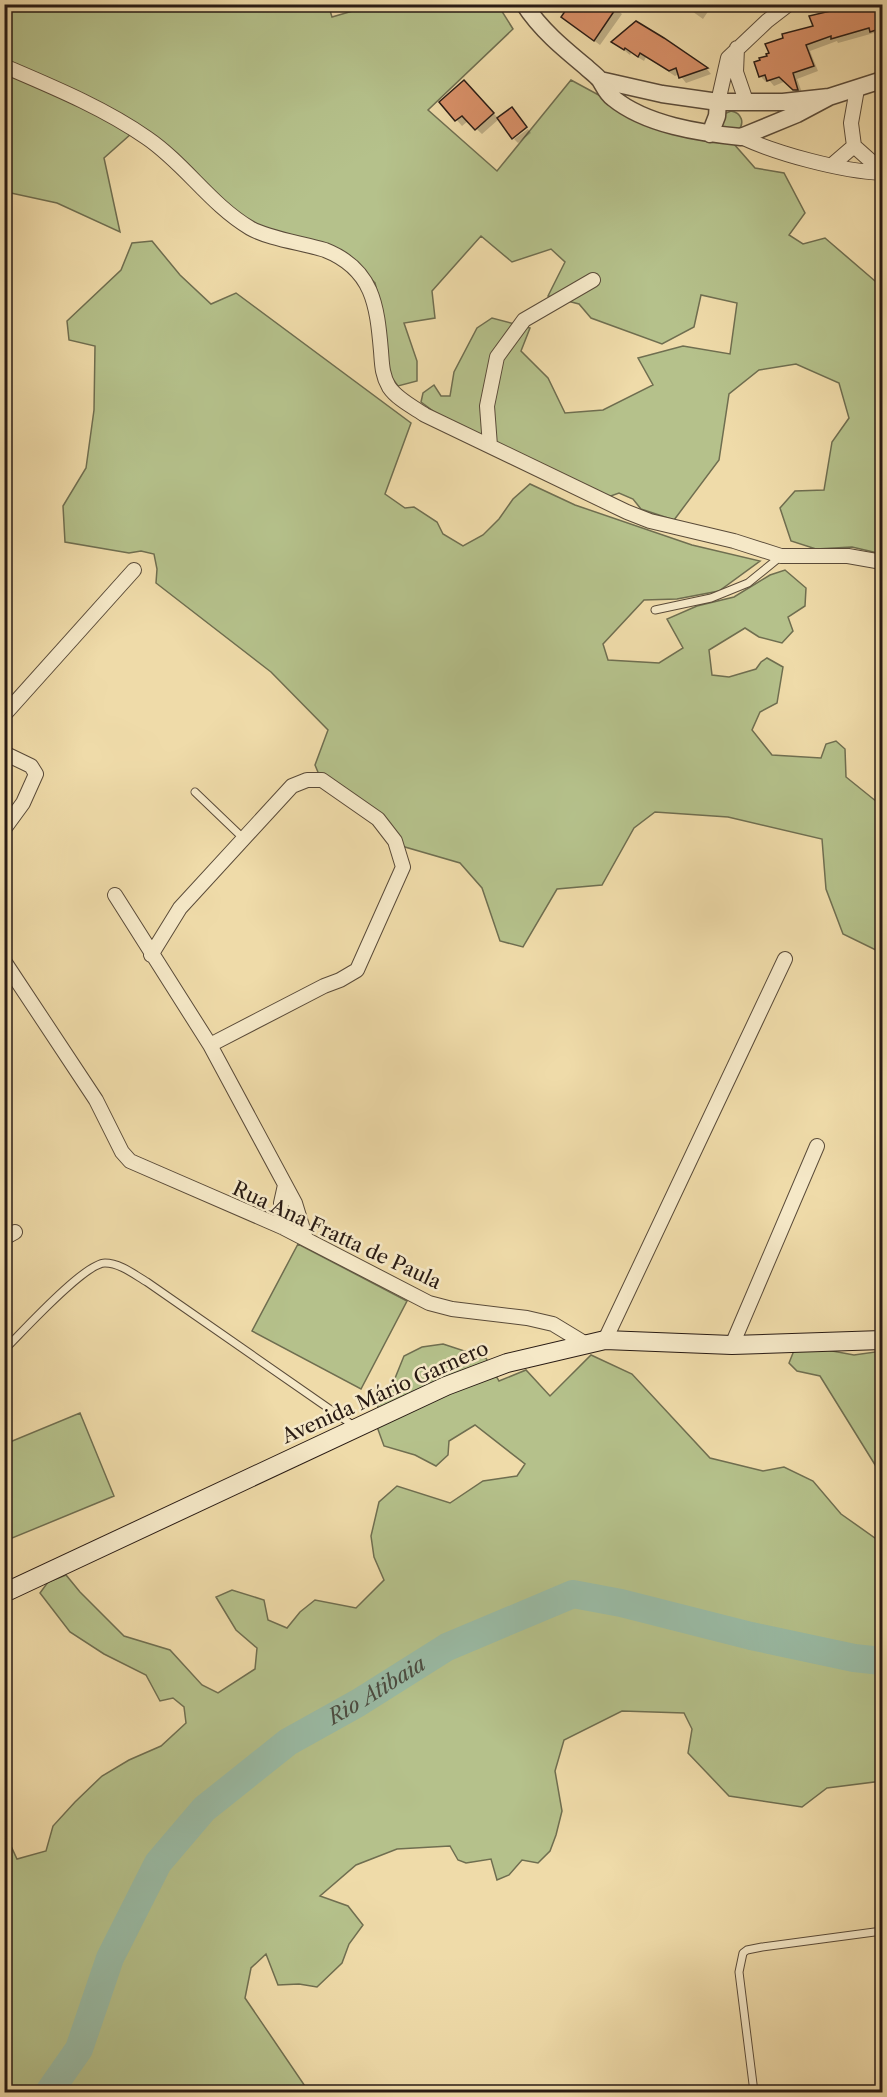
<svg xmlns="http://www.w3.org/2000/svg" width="887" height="2097" font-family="'Libre Caslon Text',serif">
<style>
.green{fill:#b5c18b;stroke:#6f6e50;stroke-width:1.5}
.shadow{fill:#0003}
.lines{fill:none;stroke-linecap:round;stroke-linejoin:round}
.river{stroke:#9abba5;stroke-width:28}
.building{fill:#d99068;stroke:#291b14;stroke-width:1.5}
.service-casing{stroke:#5a4b39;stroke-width:9}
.minor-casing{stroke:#5a4b39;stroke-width:16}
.tertiary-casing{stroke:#5a4b39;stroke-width:19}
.secondary-casing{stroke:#291b14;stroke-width:20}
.service{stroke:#f5e8c7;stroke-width:7}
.minor{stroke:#f5e8c7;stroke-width:14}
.tertiary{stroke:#f5e8c7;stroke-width:16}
.secondary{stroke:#f5e8c7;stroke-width:18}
.labels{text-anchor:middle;stroke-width:5;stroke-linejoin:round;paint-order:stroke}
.street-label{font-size:20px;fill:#291b14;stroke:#f5e8c7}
.water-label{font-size:21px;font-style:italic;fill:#4b4b40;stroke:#f5e8c7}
</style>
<rect width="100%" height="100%" fill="#efdba9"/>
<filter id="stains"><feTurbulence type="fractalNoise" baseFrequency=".00333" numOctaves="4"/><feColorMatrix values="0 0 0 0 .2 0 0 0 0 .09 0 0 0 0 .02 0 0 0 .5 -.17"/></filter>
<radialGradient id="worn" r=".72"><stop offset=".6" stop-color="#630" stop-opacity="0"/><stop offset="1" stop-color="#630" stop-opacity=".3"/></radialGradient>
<path class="green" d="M 328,4 L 332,17 L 373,5 L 498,5 L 513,29 L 428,110 L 497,171 L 571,80 L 630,112 L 726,135 L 755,168 L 784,173 L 805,213 L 789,235 L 803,244 L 825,238 L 882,287 L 882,554 L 852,547 L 816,549 L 791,541 L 780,508 L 795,491 L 824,490 L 832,442 L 849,418 L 839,383 L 796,364 L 759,370 L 729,394 L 719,460 L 674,520 L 641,509 L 633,499 L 619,493 L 608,497 L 444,419 L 421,402 L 423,393 L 434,385 L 441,396 L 450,396 L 454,372 L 477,328 L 492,318 L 530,328 L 521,351 L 548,378 L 565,413 L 603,410 L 653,385 L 638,358 L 683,346 L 730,354 L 737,303 L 701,295 L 694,327 L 662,344 L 591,318 L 579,304 L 548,296 L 565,262 L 551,249 L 512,262 L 481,236 L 432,291 L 435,318 L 404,323 L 417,361 L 417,381 L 398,386 L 389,374 L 383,317 L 375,283 L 342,251 L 250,223 L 131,134 L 104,158 L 120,232 L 57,203 L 11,193 L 5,195 L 5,5 Z
M 731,111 C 742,113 745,123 738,131 L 722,127 L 721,124 L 724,114 Z
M 152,241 L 180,275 L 211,304 L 236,293 L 411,423 L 385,494 L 405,508 L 414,507 L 437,522 L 443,534 L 463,546 L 483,535 L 499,519 L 513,499 L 530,484 L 575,505 L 692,545 L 760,561 L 719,591 L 677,599 L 644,600 L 603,644 L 608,660 L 659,663 L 683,648 L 667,619 L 697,606 L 734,597 L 770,575 L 785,570 L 806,588 L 805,606 L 788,617 L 793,631 L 782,643 L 759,637 L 745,628 L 709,650 L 712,675 L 729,677 L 756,669 L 761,662 L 767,658 L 783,667 L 777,703 L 760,712 L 752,730 L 772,755 L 821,758 L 826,744 L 836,741 L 845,749 L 846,777 L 882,806 L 882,953 L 843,934 L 826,889 L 822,839 L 728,817 L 655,812 L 634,828 L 602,885 L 557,889 L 523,947 L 500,941 L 482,888 L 460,863 L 405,847 L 325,789 L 315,765 L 328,730 L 271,672 L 156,583 L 157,569 L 154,554 L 141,551 L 129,553 L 65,542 L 63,506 L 86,468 L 94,410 L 95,346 L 69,340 L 67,321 L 121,270 L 132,243 Z
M 298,1244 L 407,1301 L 361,1389 L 252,1331 Z
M 443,1344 L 486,1358 L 499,1381 L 526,1370 L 550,1396 L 591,1355 L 632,1374 L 710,1458 L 763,1471 L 784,1467 L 813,1481 L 841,1514 L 875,1538 L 882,1539 L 882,1781 L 827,1788 L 802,1807 L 729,1796 L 688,1753 L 692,1729 L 684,1713 L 622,1711 L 564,1740 L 555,1771 L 562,1811 L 556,1835 L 550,1851 L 538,1863 L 522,1860 L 509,1875 L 497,1880 L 491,1859 L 466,1863 L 458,1860 L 450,1846 L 397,1849 L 356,1865 L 320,1896 L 348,1906 L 363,1925 L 349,1944 L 342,1963 L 317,1987 L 299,1984 L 278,1985 L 266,1954 L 251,1968 L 245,1998 L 309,2092 L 5,2092 L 4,1831 L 17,1859 L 46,1851 L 53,1826 L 75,1802 L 102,1776 L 129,1760 L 161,1746 L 186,1723 L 184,1707 L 173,1698 L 160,1701 L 146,1675 L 104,1654 L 70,1632 L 40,1593 L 48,1582 L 66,1575 L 80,1592 L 124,1636 L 170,1650 L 202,1685 L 218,1693 L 255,1669 L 257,1648 L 236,1630 L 216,1597 L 232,1590 L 264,1600 L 268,1620 L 287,1628 L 300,1612 L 315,1600 L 356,1608 L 384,1580 L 374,1557 L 371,1536 L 379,1502 L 397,1486 L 450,1503 L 483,1481 L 517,1476 L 525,1464 L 475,1425 L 449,1441 L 448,1455 L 436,1466 L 415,1455 L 384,1446 L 376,1424 L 378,1405 L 389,1393 L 404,1356 L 422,1347 Z
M 795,1348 L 827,1350 L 854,1355 L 882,1351 L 882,1476 L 820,1376 L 797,1371 L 789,1363 Z
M 80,1413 L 114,1496 L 5,1541 L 5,1444 Z"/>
<path class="shadow" d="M 556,4 L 610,4 L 622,14 L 600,45 L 569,22 L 566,12 Z
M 682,4 L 713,4 L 703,19 Z
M 839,4 L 882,4 L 882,35 L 877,36 L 874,33 L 838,43 L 837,41 L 810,51 L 818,71 L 797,79 L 803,95 L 800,95 L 786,81 L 774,86 L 769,80 L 766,82 L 760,76 L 769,57 L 841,10 Z
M 636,23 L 707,69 L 711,74 L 686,83 L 679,74 L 675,76 L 646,57 L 644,61 L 631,53 L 630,55 L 614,42 Z
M 463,82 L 499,119 L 482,134 L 468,121 L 462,126 L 441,102 Z
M 528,129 L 531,133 L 518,143 L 514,139 Z"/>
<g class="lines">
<path class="river" id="s1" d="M 49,2092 L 79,2049 L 110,1958 L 158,1863 L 204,1809 L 288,1742 L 358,1703 L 447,1647 L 573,1594 L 621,1603 L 751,1636 L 854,1658 L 882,1661"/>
</g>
<path class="building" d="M 570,4 L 619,4 L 594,41 L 561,17 Z
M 837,4 L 879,4 L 882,12 L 882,28 L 870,32 L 869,28 L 831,39 L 831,36 L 806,45 L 814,66 L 793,73 L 798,90 L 793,90 L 779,77 L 767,81 L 765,75 L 759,77 L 754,62 L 760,60 L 759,58 L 767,56 L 766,54 L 769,53 L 765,44 L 783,38 L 782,34 L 813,26 L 809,16 L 839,9 Z
M 636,21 L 664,38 L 708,68 L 679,78 L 676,68 L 669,71 L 640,53 L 638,57 L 625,48 L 624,50 L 611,42 Z
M 464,80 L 494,113 L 475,130 L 462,116 L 455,121 L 439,102 Z
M 512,107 L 527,127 L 512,139 L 497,118 Z"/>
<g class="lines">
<defs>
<path id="service" d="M 655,610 L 711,598 L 748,583 L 780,557
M 195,792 L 243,838
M 7,1347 C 24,1330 85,1263 105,1263 C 120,1263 135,1275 147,1282 L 354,1426
M 754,2092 L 739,1972 L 743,1953 L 747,1950 L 762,1947 L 882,1931"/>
<path id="minor" d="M 737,48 L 736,72 L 746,101
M 4,66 C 53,87 104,108 147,138 C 185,164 211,205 250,228 C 269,239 303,243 325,250 C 373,269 377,305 381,351 C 382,364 382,375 389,387 C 397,399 413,407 425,415 L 627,512 L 650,521 L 734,541 L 781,556 L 848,556 L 882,562
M 857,89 L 851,123 L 854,146 L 882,171
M 718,102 L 728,58 L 767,21 L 789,4
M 741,137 C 778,154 841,171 882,173
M 832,165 L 854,146
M 490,446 L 487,406 L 497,357 L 524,320 L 593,280
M 4,715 L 134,570
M 4,753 L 31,766 L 36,774 L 23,803 L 4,829
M 115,895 L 210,1045
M 151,955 L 180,908 L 292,786 L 307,780 L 322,780 L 378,819 L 395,841 L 403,867 L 357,970 L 340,980 L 324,986 L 210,1045 L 295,1203 L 306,1239
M 4,961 L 96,1100 L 122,1152 L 130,1161 L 282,1227 L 429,1303 L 452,1309 L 527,1318 L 553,1324 L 586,1344
M 282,1227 L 281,1203 L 285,1185
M 4,1238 L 15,1232
M 605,1340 L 785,959
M 732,1345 L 817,1146"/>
<path id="tertiary" d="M 524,4 C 540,29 563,48 586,67 C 590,71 596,75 600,80 C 604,86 606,93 613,98 C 646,125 700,133 741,137
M 600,80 L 662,94 L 718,102 L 783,102 L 829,97
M 710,134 L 717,116 L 718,102
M 741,137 L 797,114 L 829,97 L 882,80"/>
<path id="secondary" d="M 4,1593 L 446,1386 L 507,1363 L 605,1340 L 732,1345 L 882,1340"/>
</defs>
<use href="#service" class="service-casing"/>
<use href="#minor" class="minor-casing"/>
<use href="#tertiary" class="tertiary-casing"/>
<use href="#secondary" class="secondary-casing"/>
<use href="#service" class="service"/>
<use href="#minor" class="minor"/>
<use href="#tertiary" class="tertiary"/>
<use href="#secondary" class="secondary"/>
</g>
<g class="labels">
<g class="street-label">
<text transform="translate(337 1235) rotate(25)" y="7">Rua Ana Fratta de Paula</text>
<text transform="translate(385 1392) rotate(-24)" y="7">Avenida Mário Garnero</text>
</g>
<g class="water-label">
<text dy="7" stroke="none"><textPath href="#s1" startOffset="536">Rio Atibaia</textPath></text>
</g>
</g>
<rect width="887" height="2097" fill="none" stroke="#efdba9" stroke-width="24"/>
<rect x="6" y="6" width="875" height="2085" fill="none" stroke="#291b14" stroke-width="3"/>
<rect x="12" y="12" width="863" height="2073" fill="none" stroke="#291b14" stroke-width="1.5"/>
<rect width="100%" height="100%" filter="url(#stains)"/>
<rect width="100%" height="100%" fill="url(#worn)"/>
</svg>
